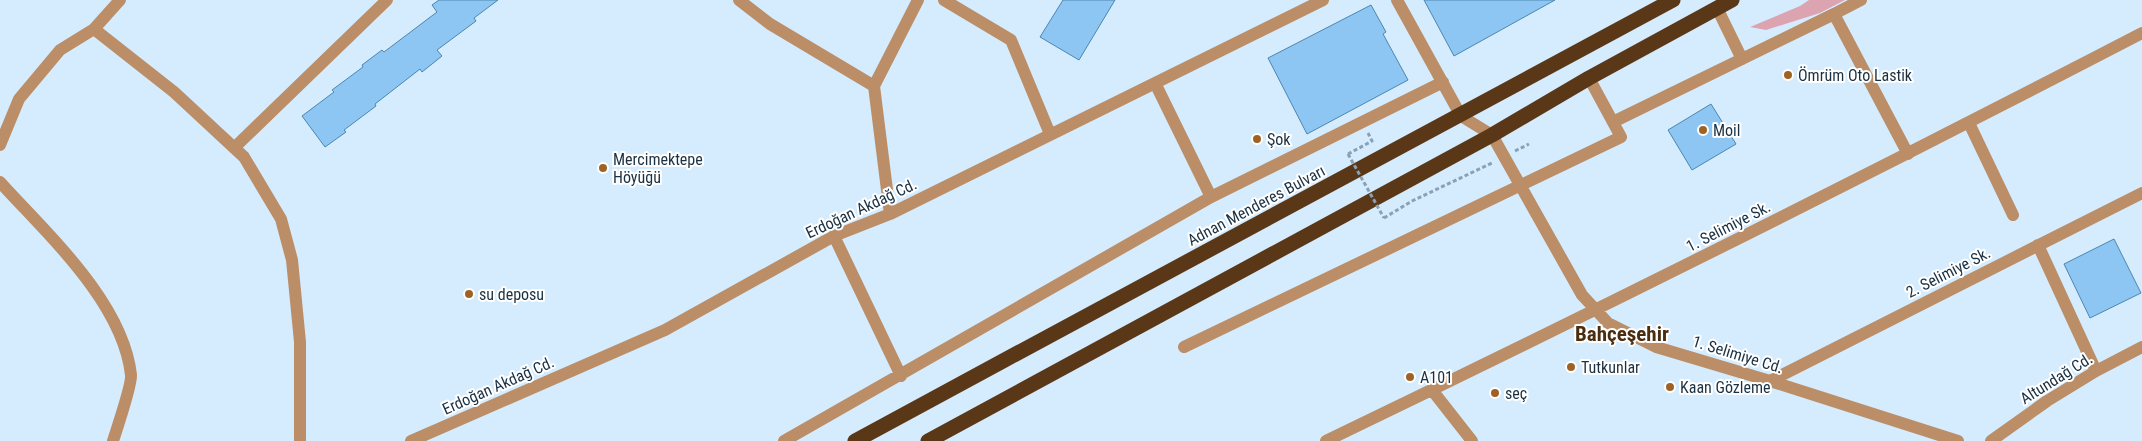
<svg xmlns="http://www.w3.org/2000/svg" width="2142" height="441" font-family="'Roboto Condensed',sans-serif">
<style>
.green{fill:#dca3b1}
.building{fill:#8dc6f3;stroke:#4d86af}
.lines{fill:none;stroke-linecap:round;stroke-linejoin:round}
.path{stroke:#8aa1b3;stroke-width:3;stroke-dasharray:4 2.5;stroke-linecap:butt}
.minor{stroke:#bb8e67;stroke-width:12}
.highway{stroke:#5a3716;stroke-width:15}
.path-bridge{stroke:#8aa1b3;stroke-width:3;stroke-dasharray:4 2.5;stroke-linecap:butt}
.poi-dot{fill:#9f6225;stroke:#fff;stroke-width:2}
.labels{text-anchor:middle;stroke-width:4;stroke-linejoin:round;paint-order:stroke}
.poi-label{font-size:16px;fill:#1a3143;stroke:#fff;text-anchor:start}
.street-label{font-size:16px;fill:#1a3143;stroke:#fff}
.district-label{font-size:21px;font-weight:bold;fill:#4a2d10;stroke:#fff}
</style>
<rect width="100%" height="100%" fill="#d5ecfe"/>
<path class="green" d="M 1809,0 L 1845,0 L 1820,13 L 1766,30 L 1750,27 L 1800,6 Z"/>
<path class="building" d="M 439,0 L 498,0 L 474,18 L 476,21 L 437,50 L 442,56 L 422,72 L 420,69 L 375,104 L 376,106 L 344,130 L 346,132 L 325,147 L 302,116 L 334,92 L 332,90 L 363,67 L 362,65 L 382,50 L 384,52 L 437,12 L 432,5 Z
M 1063,0 L 1115,0 L 1079,60 L 1040,37 Z
M 1424,0 L 1555,0 L 1454,56 Z
M 1371,5 L 1386,32 L 1383,34 L 1408,80 L 1307,134 L 1268,58 Z
M 1711,104 L 1736,144 L 1692,170 L 1668,130 Z
M 2114,239 L 2141,293 L 2090,318 L 2064,264 Z"/>
<g class="lines">
<path class="path" d="M 1515,151 L 1529,144
M 1348,154 L 1372,141 L 1368,133
M 1384,218 L 1412,201 L 1492,163"/>
<path class="minor" d="M 739,0 L 770,24 L 874,86
M 944,0 L 1011,40 L 1050,134
M 1397,0 L 1461,116 L 1492,135 L 1582,295 L 1608,323 L 1656,347 L 1770,381 L 1958,441
M 1861,0 L 1834,14 L 1908,154
M 1717,8 L 1742,59
M 94,29 L 174,92 L 244,157 L 281,219 L 292,260 L 300,342 L 300,441
M 1613,122 L 1834,14
M 1969,123 L 2013,215
M 0,145 L 19,99 L 60,50 L 94,29 L 120,0
M 234,148 L 387,0
M 0,182 C 47,234 123,302 131,375 C 132,385 117,428 113,441
M 1211,197 L 1443,82
M 890,214 L 874,86 L 918,0
M 834,236 L 901,376
M 2038,245 L 2096,371
M 1184,347 L 1621,137 L 1589,78
M 1770,381 L 2142,193
M 1432,390 L 1472,441
M 411,441 L 665,330 L 834,236 L 890,214 L 1323,0
M 784,441 L 1211,197 L 1155,83
M 1326,441 C 1600,309 1872,173 2142,33
M 1991,441 L 2047,401 L 2096,371 L 2142,347"/>
<path class="highway" d="M 855,441 C 1127,293 1401,149 1673,0
M 928,441 L 1492,135 L 1589,78 L 1732,0"/>
<path class="path-bridge" d="M 1348,154 L 1384,218"/>
</g>
<g class="poi-dot">
<circle cx="1788" cy="75" r="5"/>
<circle cx="1703" cy="130" r="5"/>
<circle cx="1257" cy="139" r="5"/>
<circle cx="603" cy="168" r="5"/>
<circle cx="469" cy="294" r="5"/>
<circle cx="1571" cy="367" r="5"/>
<circle cx="1410" cy="377" r="5"/>
<circle cx="1670" cy="387" r="5"/>
<circle cx="1495" cy="393" r="5"/>
</g>
<g class="labels">
<g class="poi-label">
<text x="1798" y="81">Ömrüm Oto Lastik</text>
<text x="1713" y="136">Moil</text>
<text x="1267" y="145">Şok</text>
<text x="613" y="165">Mercimektepe<tspan x="613" dy="18">Höyüğü</tspan></text>
<text x="479" y="300">su deposu</text>
<text x="1581" y="373">Tutkunlar</text>
<text x="1420" y="383">A101</text>
<text x="1680" y="393">Kaan Gözleme</text>
<text x="1505" y="399">seç</text>
</g>
<g class="street-label">
<text transform="translate(1256 205) rotate(-28)" y="6">Adnan Menderes Bulvarı</text>
<text transform="translate(861 208) rotate(-25)" y="6">Erdoğan Akdağ Cd.</text>
<text transform="translate(1728 226) rotate(-27)" y="6">1. Selimiye Sk.</text>
<text transform="translate(1948 272) rotate(-27)" y="6">2. Selimiye Sk.</text>
<text transform="translate(1738 354) rotate(17)" y="6">1. Selimiye Cd.</text>
<text transform="translate(2056 378) rotate(-32)" y="6">Altundağ Cd.</text>
<text transform="translate(498 385) rotate(-24)" y="6">Erdoğan Akdağ Cd.</text>
</g>
<g class="district-label">
<text x="1622" y="341">Bahçeşehir</text>
</g>
</g>
</svg>
